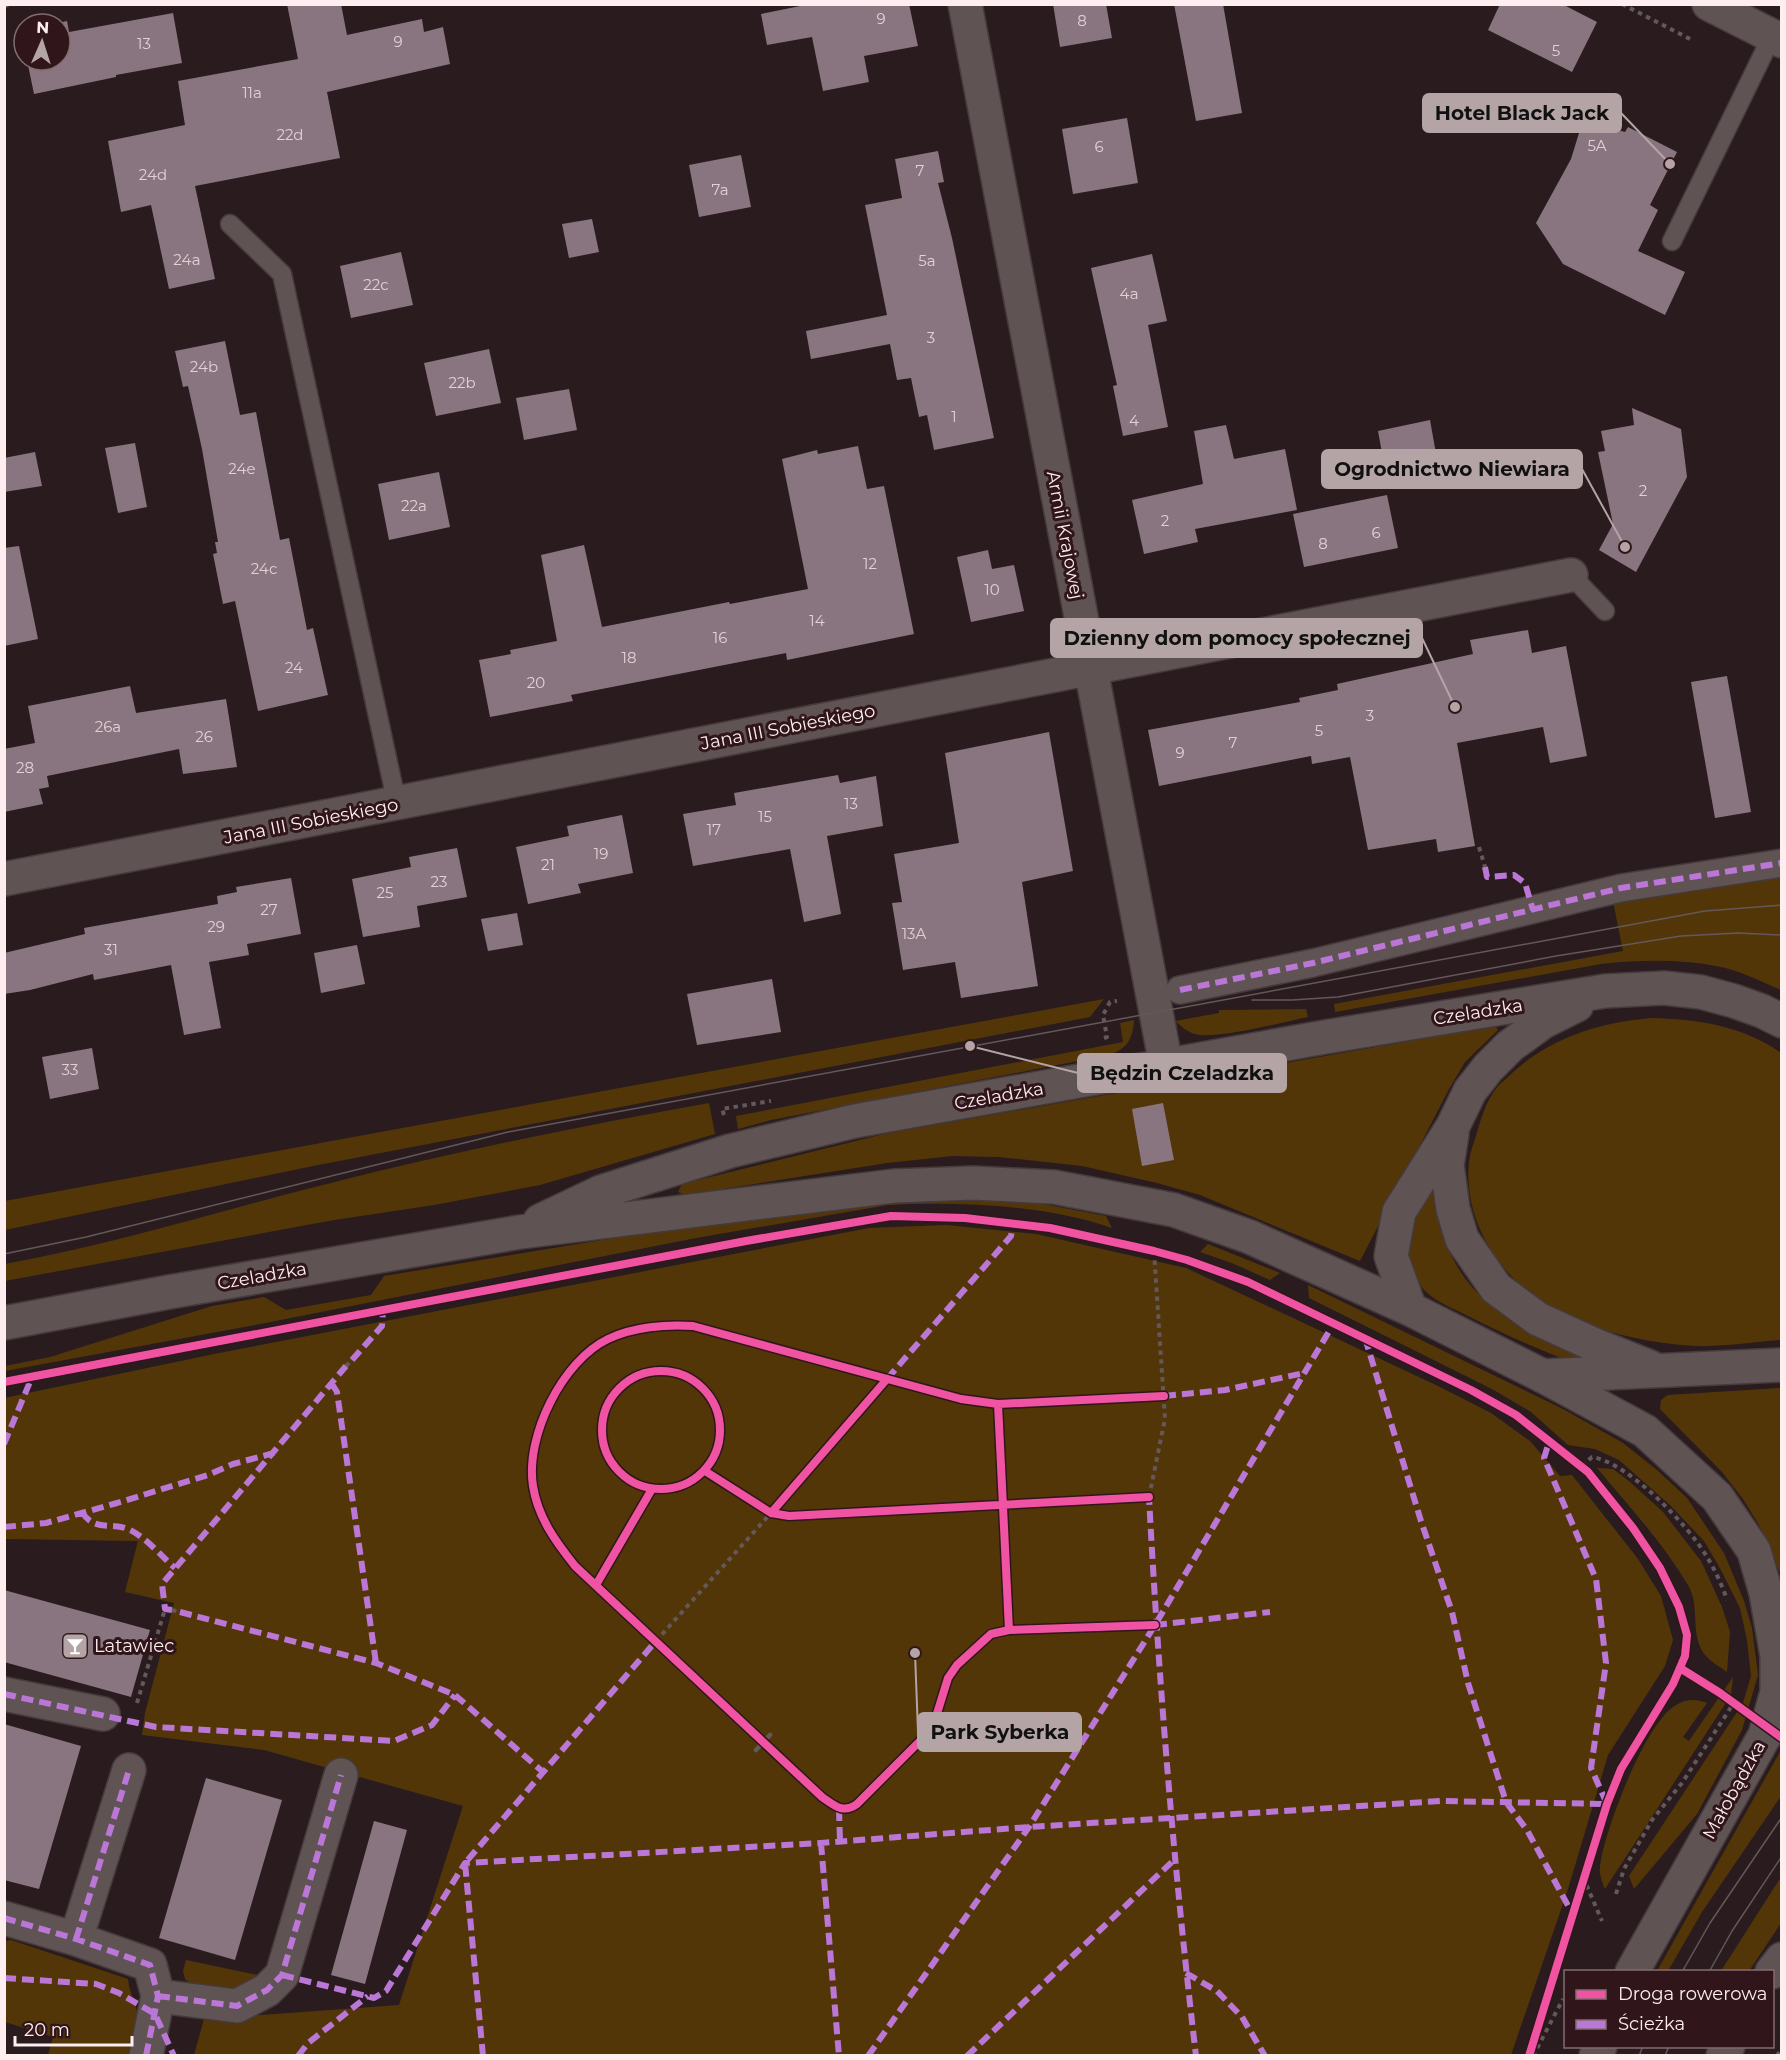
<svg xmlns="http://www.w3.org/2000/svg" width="1786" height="2060" font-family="Montserrat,sans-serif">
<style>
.green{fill:#533608}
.building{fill:#89757f}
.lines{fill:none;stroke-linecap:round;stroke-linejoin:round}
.service-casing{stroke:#453a3c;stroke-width:21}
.pedestrian-casing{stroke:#453a3c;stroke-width:30}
.minor-casing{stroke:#453a3c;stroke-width:36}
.tertiary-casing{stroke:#453a3c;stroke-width:36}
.secondary-casing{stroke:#453a3c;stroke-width:36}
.path{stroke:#63585a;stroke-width:4;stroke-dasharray:4.5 4.5;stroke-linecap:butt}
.service{stroke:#5f5354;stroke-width:18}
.pedestrian{stroke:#5f5354;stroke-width:27}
.minor{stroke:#5f5354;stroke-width:33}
.tertiary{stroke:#5f5354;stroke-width:33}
.secondary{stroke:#5f5354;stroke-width:33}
.tram{stroke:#64585a;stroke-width:1.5}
.rail{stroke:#64585a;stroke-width:4.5}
.quiet{stroke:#ba77d6;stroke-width:6;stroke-dasharray:12 6;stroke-linecap:butt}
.cycleway-casing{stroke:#30161b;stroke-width:11}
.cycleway{stroke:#f153a3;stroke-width:8}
.labels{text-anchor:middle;stroke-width:6;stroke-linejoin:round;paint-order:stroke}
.number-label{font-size:15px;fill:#e1d0d4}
.street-label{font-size:18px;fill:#feeef0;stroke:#30161b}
.poi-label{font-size:18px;fill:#feeef0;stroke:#30161b;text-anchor:start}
.leader{fill:none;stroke:#b4a4a6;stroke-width:2}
.callout-dot{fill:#b4a4a6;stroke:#30161b;stroke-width:2}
.callout{fill:#b4a4a6;stroke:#b4a4a6;stroke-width:2}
.callout-label{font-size:20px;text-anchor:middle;font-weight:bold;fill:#111}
</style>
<rect width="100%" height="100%" fill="#2a1c1e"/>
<path class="green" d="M 1781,873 L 1781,990 C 1760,981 1739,970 1716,966 C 1679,959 1639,960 1601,964 L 1335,1012 L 1334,1004 L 1623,951 L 1613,901 Z
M 1104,999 L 1090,1017 L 313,1166 L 5,1230 L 5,1201 Z
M 1306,1009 L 1308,1017 C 1284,1022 1215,1040 1195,1034 C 1187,1032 1181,1026 1175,1021 L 1219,1013 L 1219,1010 Z
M 1651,1018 C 1696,1019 1744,1026 1781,1053 L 1781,1340 C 1753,1342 1723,1347 1695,1346 C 1645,1343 1592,1331 1548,1305 C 1499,1277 1463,1220 1469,1162 C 1470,1153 1473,1144 1476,1136 C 1480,1121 1486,1102 1495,1090 C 1499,1084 1506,1079 1511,1074 C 1551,1037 1599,1023 1651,1018 Z
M 1134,1020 C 1133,1039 1127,1049 1109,1055 L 771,1120 L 738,1129 L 736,1116 L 1123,1042 L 1120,1023 Z
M 1495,1026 L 1498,1030 L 1465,1062 L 1449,1089 L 1360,1261 L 1200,1195 L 1157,1183 L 1082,1166 L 999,1157 L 953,1156 L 887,1163 L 685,1195 L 678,1192 L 682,1184 L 884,1134 Z
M 709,1103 L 715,1134 L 540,1185 L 434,1205 L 334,1220 L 5,1281 L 5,1264 C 115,1244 222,1210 331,1183 C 456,1151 582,1126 709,1103 Z
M 1432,1187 C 1437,1208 1441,1230 1449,1250 C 1474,1309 1531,1335 1587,1358 L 1586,1367 C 1543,1352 1503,1334 1462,1313 C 1448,1306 1430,1299 1420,1285 C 1412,1273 1407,1251 1408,1236 C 1409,1218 1422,1203 1432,1187 Z
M 985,1198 L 1043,1204 L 1106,1216 L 1112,1228 C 1047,1205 958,1201 888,1205 L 696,1238 L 255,1325 L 5,1371 L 5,1366 L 50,1357 L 212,1306 L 264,1297 L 286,1310 L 371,1295 L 384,1276 L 826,1203 Z
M 946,1225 L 1036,1234 L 1186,1268 L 1438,1386 L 1491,1413 L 1530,1441 L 1560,1476 L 1572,1475 L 1638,1559 L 1661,1596 L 1673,1640 L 1665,1666 L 1608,1755 L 1568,1889 L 1511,2055 L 194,2055 L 204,2019 L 399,2005 L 463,1806 L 264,1750 L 142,1735 L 145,1713 L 174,1603 L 125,1592 L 138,1541 L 5,1539 L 4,1398 L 219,1353 L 869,1228 Z
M 1208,1244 L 1280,1273 L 1270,1280 L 1234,1264 L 1200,1252 Z
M 1308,1285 L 1563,1409 L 1623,1443 L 1657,1470 L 1687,1498 L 1724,1553 L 1744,1601 L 1752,1628 L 1758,1675 L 1742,1730 L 1697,1814 L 1634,1889 L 1629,1876 L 1743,1703 L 1751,1676 L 1747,1640 L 1740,1608 L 1721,1570 L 1704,1541 L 1670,1505 L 1619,1460 L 1595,1449 L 1568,1445 L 1531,1412 L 1492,1389 L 1309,1298 Z
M 1781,1388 L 1781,1575 L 1759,1525 L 1743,1499 L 1722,1472 L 1660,1409 L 1661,1400 L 1668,1395 Z
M 1597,1468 L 1613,1469 L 1630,1482 L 1663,1512 L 1701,1561 L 1722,1607 L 1730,1632 L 1727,1672 C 1720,1667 1710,1661 1705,1655 C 1689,1634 1701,1607 1688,1585 C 1662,1542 1629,1506 1597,1468 Z
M 1733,1677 L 1731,1695 L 1605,1889 C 1602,1882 1599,1874 1600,1867 C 1604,1831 1644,1728 1672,1708 C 1683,1699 1694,1698 1707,1703 L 1683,1737 L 1689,1741 Z
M 1781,1750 L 1781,1796 L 1702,1912 L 1668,1971 L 1657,1971 Z
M 1781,1877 L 1781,1923 L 1749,1971 L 1721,1971 Z
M 11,1940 L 128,1979 C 129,1991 135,2001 137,2012 C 139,2026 133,2042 130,2055 L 48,2055 L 53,2037 L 5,2022 L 4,1941 Z
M 186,1960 L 262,1976 L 235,1992 L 193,1985 L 185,1979 L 183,1971 Z"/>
<path class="building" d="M 287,4 L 341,4 L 347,35 L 422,19 L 424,32 L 443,27 L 450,64 L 327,92 L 340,158 L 195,186 L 215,279 L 169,289 L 151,205 L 121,212 L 108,141 L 185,125 L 178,81 L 298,59 Z
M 810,4 L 909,4 L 918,46 L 864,56 L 869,82 L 823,91 L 812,37 L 767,45 L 761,14 Z
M 1053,4 L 1106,4 L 1112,38 L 1060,47 Z
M 1174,4 L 1223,4 L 1242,113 L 1196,121 Z
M 1500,4 L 1562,4 L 1597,22 L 1572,72 L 1488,30 Z
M 173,13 L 182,63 L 116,75 L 116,77 L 34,94 L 27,60 L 60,60 L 60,24 L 54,24 L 67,21 L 69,32 Z
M 1127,118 L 1138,183 L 1073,194 L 1062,129 Z
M 1583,120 L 1625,132 L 1628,127 L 1677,152 L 1650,205 L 1658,210 L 1638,251 L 1685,272 L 1665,315 L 1563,264 L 1536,223 L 1571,159 Z
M 938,151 L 944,182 L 938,183 L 952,238 L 994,438 L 934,450 L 927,415 L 919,417 L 911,378 L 897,380 L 890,344 L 811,359 L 806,331 L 887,315 L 865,205 L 902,198 L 895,159 Z
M 741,155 L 751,207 L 699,217 L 689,165 Z
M 592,219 L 599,252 L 569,258 L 562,224 Z
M 401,252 L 413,305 L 351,318 L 340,266 Z
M 1152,254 L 1167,321 L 1148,325 L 1168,427 L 1123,436 L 1113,386 L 1117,385 L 1091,268 Z
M 225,341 L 240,415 L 256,412 L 280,540 L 289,538 L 307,630 L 313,628 L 328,695 L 258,711 L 235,601 L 223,604 L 213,554 L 217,553 L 215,542 L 218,542 L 202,449 L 188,386 L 183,387 L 175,351 Z
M 489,349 L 501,403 L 436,416 L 424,363 Z
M 569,389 L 577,430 L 524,440 L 516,398 Z
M 1632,408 L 1681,429 L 1687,477 L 1636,572 L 1599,550 L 1613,524 L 1598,452 L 1605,451 L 1601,431 L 1634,425 Z
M 1430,420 L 1440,476 L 1388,486 L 1378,431 Z
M 1226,425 L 1234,459 L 1285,449 L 1297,510 L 1195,529 L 1198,542 L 1144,554 L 1132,500 L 1203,484 L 1194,431 Z
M 135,443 L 147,507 L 118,513 L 105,448 Z
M 858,446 L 867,489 L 884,486 L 914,634 L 787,660 L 786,653 L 571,695 L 573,701 L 490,717 L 479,660 L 511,654 L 510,650 L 557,641 L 541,555 L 584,545 L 602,627 L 729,602 L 730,604 L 808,589 L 782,459 L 817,450 L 818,454 Z
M 35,452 L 42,486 L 4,492 L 4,458 Z
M 439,472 L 450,527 L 389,540 L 378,484 Z
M 1387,495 L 1398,548 L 1304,567 L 1293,514 Z
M 19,546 L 38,639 L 4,646 L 4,548 Z
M 988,550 L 992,569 L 1014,565 L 1024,611 L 971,622 L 957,557 Z
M 1528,630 L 1532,653 L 1566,646 L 1587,756 L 1550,763 L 1543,727 L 1457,743 L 1475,846 L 1438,852 L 1436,839 L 1368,850 L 1350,757 L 1312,764 L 1311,756 L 1159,786 L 1148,730 L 1300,702 L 1299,698 L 1338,690 L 1337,684 L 1473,654 L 1470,640 Z
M 1727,676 L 1751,812 L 1715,818 L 1691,682 Z
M 130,686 L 136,713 L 226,699 L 237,767 L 183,774 L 179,749 L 47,776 L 49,787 L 39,789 L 43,804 L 4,812 L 4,749 L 35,743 L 28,706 Z
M 1049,732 L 1073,871 L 1022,882 L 1038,986 L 961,998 L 955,962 L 903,970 L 892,903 L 902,902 L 894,854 L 959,843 L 945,753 Z
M 838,775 L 840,783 L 876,776 L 883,826 L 827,836 L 841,914 L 804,922 L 790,849 L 693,866 L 683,814 L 736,805 L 734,793 Z
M 622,815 L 633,873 L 578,884 L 581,893 L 528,904 L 516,847 L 569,836 L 567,826 Z
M 457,848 L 467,897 L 417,906 L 420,927 L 363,937 L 352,879 L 411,867 L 409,857 Z
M 291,878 L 301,934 L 247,944 L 249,955 L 209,962 L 221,1028 L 184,1035 L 171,965 L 94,980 L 93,974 L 30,990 L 4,994 L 4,953 L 85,934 L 84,928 L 218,904 L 217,896 L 237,892 L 236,887 Z
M 517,913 L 523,945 L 488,951 L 481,919 Z
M 357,945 L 365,984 L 321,993 L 314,953 Z
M 772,979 L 781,1032 L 697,1045 L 687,994 Z
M 92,1048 L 99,1089 L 50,1099 L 42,1057 Z
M 1163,1103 L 1174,1160 L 1142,1166 L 1132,1109 Z
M 4,1590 L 150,1630 L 131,1697 L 4,1662 Z
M 4,1724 L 81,1746 L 39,1889 L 4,1880 Z
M 206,1778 L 282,1800 L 235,1960 L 159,1938 Z
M 374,1821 L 407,1830 L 365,1984 L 331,1975 Z"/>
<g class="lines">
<defs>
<path id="service" d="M 230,224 L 282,274 L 397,804
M 1672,241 L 1772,36
M 1571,575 L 1605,611"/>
<path id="pedestrian" d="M 1180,990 L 1313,963 L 1621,888 L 1782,863"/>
<path id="minor" d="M 965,4 L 1166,1065
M 1709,4 L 1782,41
M 4,879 L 1571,575
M 4,1694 L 103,1714
M 4,1918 L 76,1939 L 150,1965 L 158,1996 L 146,2056
M 76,1939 L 129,1770
M 158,1996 L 237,2006 L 267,1990 L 282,1975 L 341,1775"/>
<path id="tertiary" d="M 1543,1376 L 1645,1431 L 1717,1497 L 1754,1551 L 1766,1593 L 1777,1656 L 1777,1692 L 1765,1735 L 1632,1972
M 1772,1972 L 1782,1959
M 1596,2056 L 1600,2046
M 1723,2056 L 1728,2046"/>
<path id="secondary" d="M 1452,1134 L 1447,1165 L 1453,1209 L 1462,1239 L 1496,1288 L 1538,1319 L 1595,1345 L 1650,1367
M 540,1221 L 601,1192 L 730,1151 L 855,1121 L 1325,1037 L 1605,991 L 1664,988 L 1701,992 L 1734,1001 L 1762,1011 L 1782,1021
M 1410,1309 L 1391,1256 L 1399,1212 L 1453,1126 L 1470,1091 L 1488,1068 L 1510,1046 L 1543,1022 L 1577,1005
M 4,1323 L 169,1292 L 520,1232 L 894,1186 L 973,1183 L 1054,1187 L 1174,1210 L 1250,1237 L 1303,1261 L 1410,1309 L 1543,1376 L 1782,1365"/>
</defs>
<use href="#service" class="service-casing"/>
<use href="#pedestrian" class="pedestrian-casing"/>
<use href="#minor" class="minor-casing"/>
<use href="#tertiary" class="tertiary-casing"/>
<use href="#secondary" class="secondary-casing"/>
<path class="path" d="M 1622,4 L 1692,40
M 4,6 L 14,4
M 1479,847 L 1485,867
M 1104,1038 L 1107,1037 L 1103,1015 L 1110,1002 L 1117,1001
M 724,1115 L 722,1109 L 771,1101
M 346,1366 L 352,1360
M 1582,1466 L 1592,1457 C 1629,1463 1688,1525 1707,1557 C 1715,1570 1722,1585 1727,1600
M 1149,1497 L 1165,1419 L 1154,1251
M 172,1610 L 180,1612
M 656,1641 L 771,1513
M 137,1703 L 165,1609
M 1583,1877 L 1602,1921
M 1616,1894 L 1624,1869 L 1652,1820 L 1682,1783 L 1733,1704
M 1533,2056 L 1563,1999
M 1777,2056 L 1782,2048"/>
<use href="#service" class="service"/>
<use href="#pedestrian" class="pedestrian"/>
<use href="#minor" class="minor"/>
<use href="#tertiary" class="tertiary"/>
<use href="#secondary" class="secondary"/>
<path class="tram" d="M 1252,1000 L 1292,1000 L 1338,997 L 1556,956 L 1681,936 L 1738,933 L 1782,935
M 4,1254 L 86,1237 L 508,1132 L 1705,911 L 1782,905
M 1682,1972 L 1710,1923 L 1782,1817
M 1709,1972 L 1732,1931 L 1782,1856
M 1639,2056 L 1643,2046
M 1665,2056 L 1669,2046"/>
<path class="rail" d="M 756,1750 L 770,1735"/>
<path class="quiet" d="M 1485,867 L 1487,877 L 1514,875 L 1525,883 L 1533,910
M 1180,990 L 1313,963 L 1621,888 L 1782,863
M 1365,1338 L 1421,1521 L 1452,1612 L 1468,1683 L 1506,1802 L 1527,1830 L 1572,1913
M 352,1360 L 382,1326 L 383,1310
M 887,1379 L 1011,1236 L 1013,1224
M 332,1384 L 337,1392 L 376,1663
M 1164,1396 L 1225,1390 L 1304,1373
M 4,1444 L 32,1377
M 1145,1498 L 1149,1497 C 1159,1684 1174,1870 1196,2056
M 82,1512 C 94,1532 111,1522 128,1529 C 146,1537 160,1555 175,1568
M 4,1527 L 46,1523 L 117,1503 L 208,1475 L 233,1464 L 274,1453
M 172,1610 L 165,1609 L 162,1584 L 346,1366
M 180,1612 L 376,1663 L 455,1695 L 543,1772
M 1155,1625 L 1270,1612
M 4,1694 L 156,1727 L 394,1741 L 432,1725 L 455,1695
M 839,1809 L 840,1841
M 821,1843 L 839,2056
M 4,1918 L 76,1939 L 150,1965 L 158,1996 L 146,2056
M 76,1939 L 129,1770
M 1186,1973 L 1217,1991 L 1242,2017 L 1265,2056
M 282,1975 L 374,1998 L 386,1991 L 465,1863 L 821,1843 L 1029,1827 L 1441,1801 L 1607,1804 L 1591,1768 L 1606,1663 L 1596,1579 L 1544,1458 L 1549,1442
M 4,1978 L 96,1984 L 119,1993 L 155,2014 L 174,2056
M 158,1996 L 237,2006 L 267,1990 L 282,1975 L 341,1775
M 298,2056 L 308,2043 L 368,1996
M 483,2056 L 465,1863 L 656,1641
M 868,2056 L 1029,1827 L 1155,1625 L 1334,1323
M 967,2056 L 1176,1858"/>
<defs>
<path id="cycleway" d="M602 1430a59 59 0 1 1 118 0a59 59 0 1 1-118 0Z
M 4,1382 L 746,1241 L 891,1216 L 965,1218 L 1050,1228 L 1154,1251 L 1187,1260 L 1248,1282 L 1471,1390 L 1516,1415 L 1588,1472 L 1633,1528 L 1660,1568 L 1679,1607 L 1687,1635 L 1685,1656 L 1673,1684 L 1621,1769 L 1607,1804 L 1529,2056
M 998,1404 L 961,1399 L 693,1326 C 666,1324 633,1327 608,1339 C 562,1361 525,1437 533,1486 C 538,1518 556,1542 575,1566 L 822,1797 C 835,1806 843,1814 857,1804 L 926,1735 L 935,1720 L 948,1678 L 957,1665 L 991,1634 L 1009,1630 L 1155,1625
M 705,1471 L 771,1513 L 789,1516 L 1149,1497
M 771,1513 L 887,1379
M 596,1585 L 652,1489
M 1009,1630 L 998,1404 L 1164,1396
M 1680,1668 L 1720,1693 L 1782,1738"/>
</defs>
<use href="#cycleway" class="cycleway-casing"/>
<use href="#cycleway" class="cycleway"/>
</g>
<defs>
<symbol id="bar-square" viewBox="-11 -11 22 22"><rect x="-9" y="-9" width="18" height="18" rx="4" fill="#b4a4a6" stroke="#30161b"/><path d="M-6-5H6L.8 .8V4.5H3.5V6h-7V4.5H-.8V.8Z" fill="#fff"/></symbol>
</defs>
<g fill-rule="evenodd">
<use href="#bar-square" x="60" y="1631" width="30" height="30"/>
</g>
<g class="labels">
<g class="number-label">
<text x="881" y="24">9</text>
<text x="1082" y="26">8</text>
<text x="398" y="47">9</text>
<text x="144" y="49">13</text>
<text x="1556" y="56">5</text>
<text x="252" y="98">11a</text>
<text x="290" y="140">22d</text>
<text x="1597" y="151">5A</text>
<text x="1099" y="152">6</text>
<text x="920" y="176">7</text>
<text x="153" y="180">24d</text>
<text x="720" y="195">7a</text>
<text x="187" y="265">24a</text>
<text x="927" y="266">5a</text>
<text x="376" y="290">22c</text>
<text x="1129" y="299">4a</text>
<text x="931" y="343">3</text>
<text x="204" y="372">24b</text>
<text x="462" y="388">22b</text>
<text x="954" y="422">1</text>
<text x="1134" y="426">4</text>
<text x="242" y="474">24e</text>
<text x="1643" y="496">2</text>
<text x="414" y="511">22a</text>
<text x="1165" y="526">2</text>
<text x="1376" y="538">6</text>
<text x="1323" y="549">8</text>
<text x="870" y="569">12</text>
<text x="264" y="574">24c</text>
<text x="992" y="595">10</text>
<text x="817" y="626">14</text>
<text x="720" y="643">16</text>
<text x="629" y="663">18</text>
<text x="294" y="673">24</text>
<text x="536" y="688">20</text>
<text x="1370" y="721">3</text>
<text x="108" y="732">26a</text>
<text x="1319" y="736">5</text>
<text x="204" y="742">26</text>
<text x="1233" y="748">7</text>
<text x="1180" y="758">9</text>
<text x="25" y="773">28</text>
<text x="851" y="809">13</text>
<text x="765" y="822">15</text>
<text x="714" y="835">17</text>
<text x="601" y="859">19</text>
<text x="548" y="870">21</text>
<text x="439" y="887">23</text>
<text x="385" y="898">25</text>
<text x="269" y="915">27</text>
<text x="216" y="932">29</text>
<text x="914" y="939">13A</text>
<text x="111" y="955">31</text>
<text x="70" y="1075">33</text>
</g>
<g class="street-label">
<text transform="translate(1065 535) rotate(79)" y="6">Armii Krajowej</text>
<text transform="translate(788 727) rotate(-11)" y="6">Jana III Sobieskiego</text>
<text transform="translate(311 821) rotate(-11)" y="6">Jana III Sobieskiego</text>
<text transform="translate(1478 1012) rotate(-9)" y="6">Czeladzka</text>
<text transform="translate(999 1096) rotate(-10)" y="6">Czeladzka</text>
<text transform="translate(262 1276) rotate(-10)" y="6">Czeladzka</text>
<text transform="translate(1734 1790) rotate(-61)" y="6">Małobądzka</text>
</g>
<g class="poi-label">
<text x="94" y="1652">Latawiec</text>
</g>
</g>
<path class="leader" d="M1670 164L1621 113M1625 547L1582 469M1455 707L1422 638M970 1046L1078 1073M915 1653L918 1732"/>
<g class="callout-dot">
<circle cx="1670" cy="164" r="6"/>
<circle cx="1625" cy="547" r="6"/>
<circle cx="1455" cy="707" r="6"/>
<circle cx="970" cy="1046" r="6"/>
<circle cx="915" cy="1653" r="6"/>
</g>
<g class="callout">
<rect x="1423" y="94" width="198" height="38" rx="6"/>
<rect x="1322" y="450" width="260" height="38" rx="6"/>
<rect x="1051" y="619" width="371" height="38" rx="6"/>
<rect x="1078" y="1054" width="208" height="38" rx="6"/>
<rect x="918" y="1713" width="163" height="38" rx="6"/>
</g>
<g class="callout-label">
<text x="1522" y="120">Hotel Black Jack</text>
<text x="1452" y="476">Ogrodnictwo Niewiara</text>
<text x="1237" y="645">Dzienny dom pomocy społecznej</text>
<text x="1182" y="1080">Będzin Czeladzka</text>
<text x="1000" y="1739">Park Syberka</text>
</g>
<rect width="1786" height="2060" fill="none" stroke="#feeef0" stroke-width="12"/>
<rect x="1564" y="1970" width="210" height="78" fill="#30161b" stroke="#826c70" stroke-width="1.5"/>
<rect x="1576" y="1990" width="30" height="9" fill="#f153a3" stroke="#826c70" stroke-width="1.5"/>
<text x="1618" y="2000" font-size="18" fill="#feeef0">Droga rowerowa</text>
<rect x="1576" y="2020" width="30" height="9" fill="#ba77d6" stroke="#826c70" stroke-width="1.5"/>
<text x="1618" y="2030" font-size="18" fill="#feeef0">Ścieżka</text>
<g transform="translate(42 42) rotate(3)"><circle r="28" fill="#30161b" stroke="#826c70" stroke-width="1.5"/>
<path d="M0-4.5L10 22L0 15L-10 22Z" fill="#b4a4a6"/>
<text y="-9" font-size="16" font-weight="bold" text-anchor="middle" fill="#feeef0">N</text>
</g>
<path d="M15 2036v9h117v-9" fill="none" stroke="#feeef0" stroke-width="3"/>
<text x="24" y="2036" font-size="18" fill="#feeef0" stroke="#30161b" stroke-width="4.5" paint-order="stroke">20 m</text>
</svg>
